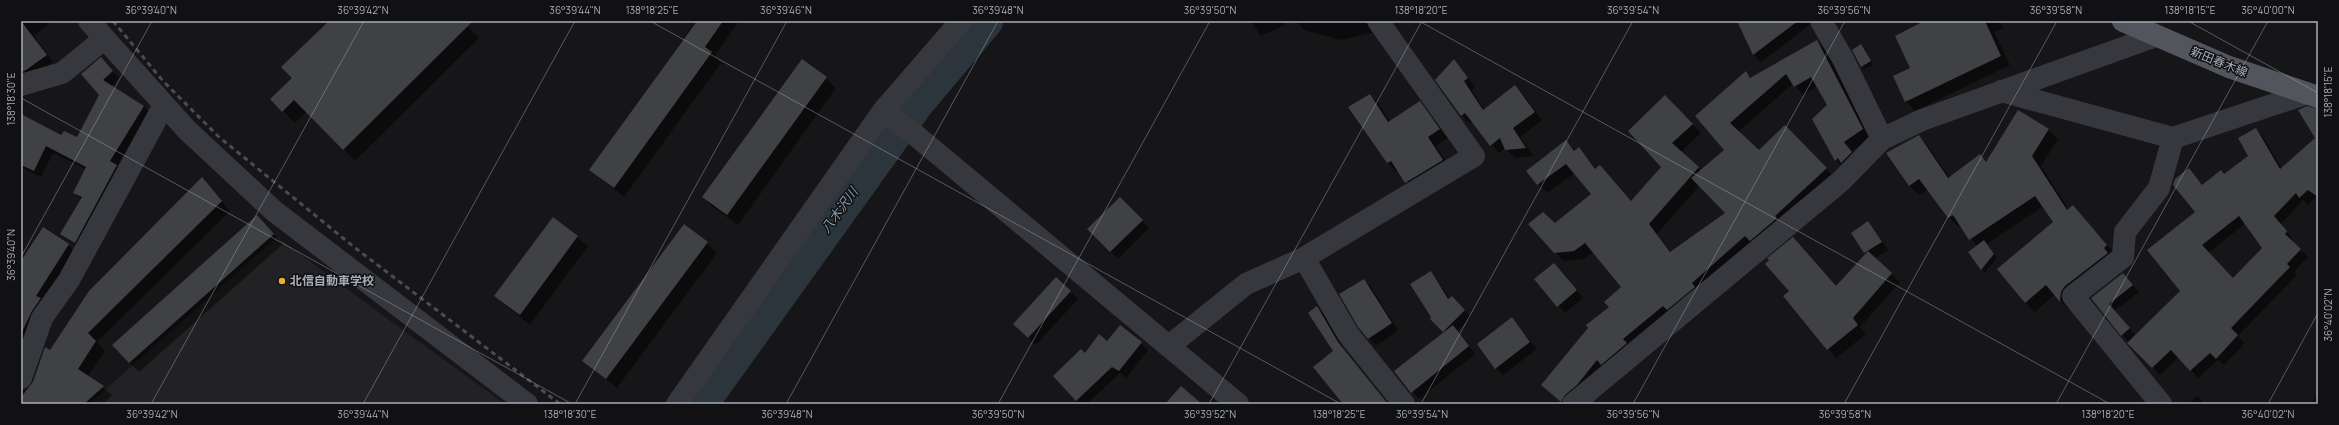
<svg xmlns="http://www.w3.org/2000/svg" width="2339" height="425" font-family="Manrope,'Noto Sans JP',sans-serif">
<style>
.built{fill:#222225}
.shadow{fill:#0007;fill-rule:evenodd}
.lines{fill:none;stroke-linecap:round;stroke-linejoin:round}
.river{stroke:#2c353c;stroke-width:36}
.building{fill:#404145;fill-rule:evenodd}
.minor{stroke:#37383d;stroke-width:22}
.major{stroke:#53555c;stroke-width:22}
.rail{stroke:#4a4c52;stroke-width:3;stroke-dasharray:5 4;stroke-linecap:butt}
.ticks{fill:none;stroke:#a8adb8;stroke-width:1;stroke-opacity:0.45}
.poi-dot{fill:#efac36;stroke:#111113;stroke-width:1.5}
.labels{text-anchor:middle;stroke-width:3;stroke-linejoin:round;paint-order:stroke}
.street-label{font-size:12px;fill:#a8adb8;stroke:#111113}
.poi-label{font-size:12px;font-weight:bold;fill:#a8adb8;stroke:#111113;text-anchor:start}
.water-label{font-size:13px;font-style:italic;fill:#809cb2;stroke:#111113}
.neatline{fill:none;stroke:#a8adb8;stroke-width:1.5}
.ticks-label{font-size:10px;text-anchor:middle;fill:#a8adb8}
</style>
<rect width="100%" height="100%" fill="#161618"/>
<path class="built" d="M 277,237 L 396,325 L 505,404 L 89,404 Z"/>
<path class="shadow" d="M 21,21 L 52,21 L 34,36 L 53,62 L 31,78 L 21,67 Z
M 330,21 L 462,21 L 479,38 L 355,161 L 306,112 L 295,123 L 271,99 L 293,78 Z
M 696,21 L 739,21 L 715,56 L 721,63 L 624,197 L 590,170 Z
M 1250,21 L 1283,21 L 1285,25 L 1261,36 Z
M 1296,21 L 1375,21 L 1375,32 L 1341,40 L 1304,30 Z
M 1746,21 L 1815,21 L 1761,62 L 1754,55 L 1740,23 Z
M 1926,21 L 2000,21 L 2003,28 L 1994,32 L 2010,65 L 1915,111 L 1906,102 L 1894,77 L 1911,68 Z
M 1817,41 L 1826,50 L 1871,138 L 1852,151 L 1860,161 L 1845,169 L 1836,160 L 1813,119 L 1828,105 L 1818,86 L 1803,95 L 1793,84 L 1738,132 L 1759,151 L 1785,127 L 1835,178 L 1563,404 L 1542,385 L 1589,328 L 1610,307 L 1623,288 L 1594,252 L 1583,259 L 1564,261 L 1555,252 L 1555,225 L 1593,194 L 1575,173 L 1547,193 L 1538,184 L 1566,141 L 1576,151 L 1579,149 L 1596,169 L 1632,202 L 1663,167 L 1674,105 L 1701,133 L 1681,152 L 1701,171 L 1726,150 L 1696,116 L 1746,73 L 1751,78 ZM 1700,185 L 1727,213 L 1671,252 L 1657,234 Z
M 1861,45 L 1873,65 L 1865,69 L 1861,66 Z
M 101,58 L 119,78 L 111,86 L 144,106 L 150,113 L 117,166 L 124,172 L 82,249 L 61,234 L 82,200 L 74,192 L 86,169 L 53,153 L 41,177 L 21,167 L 21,115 L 62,136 L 77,139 L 100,95 Z
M 1454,60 L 1475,87 L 1472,90 L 1484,109 L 1515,87 L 1523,95 L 1542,120 L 1520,137 L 1533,156 L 1515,158 L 1505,148 L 1499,153 L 1473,121 L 1470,123 L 1461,115 Z
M 826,78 L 836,88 L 738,225 L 713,207 L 703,197 Z
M 1370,95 L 1379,104 L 1390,122 L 1420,102 L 1448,138 L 1436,146 L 1451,169 L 1415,191 L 1398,170 L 1396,172 L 1388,163 L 1349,108 Z
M 2318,109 L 2318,198 L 2316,197 L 2308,205 L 2303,200 L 2281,224 L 2293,240 L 2292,242 L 2308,257 L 2294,272 L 2297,275 L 2238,336 L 2245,343 L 2224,365 L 2218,360 L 2198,378 L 2179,357 L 2160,375 L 2129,343 L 2092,298 L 2123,274 L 2139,292 L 2114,311 L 2136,336 L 2181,291 L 2196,213 L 2188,169 L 2203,186 L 2225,175 L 2250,156 L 2255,129 L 2263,137 L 2282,169 L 2317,139 ZM 2245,224 L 2263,248 L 2234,279 L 2208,253 Z
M 2048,130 L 2058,139 L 2041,166 L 2069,210 L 2082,216 L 2116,255 L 2071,302 L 2069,310 L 2055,294 L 2035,312 L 2025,302 L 2054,222 L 2044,206 L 1987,244 L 1997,258 L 1985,273 L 1969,252 L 1977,246 L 1961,226 L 1959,227 L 1949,218 L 1928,189 L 1919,195 L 1910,186 L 1887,153 L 1919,137 L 1928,146 L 1950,178 L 1980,155 L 1987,162 Z
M 202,178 L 230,211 L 97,342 L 105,351 L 88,376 L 112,395 L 103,404 L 21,403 L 21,391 L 24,391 L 34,383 L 51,351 Z
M 1120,199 L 1149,228 L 1118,259 L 1089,229 Z
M 553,218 L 588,246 L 530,325 L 495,296 Z
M 1867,223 L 1889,250 L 1874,258 L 1900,282 L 1860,327 L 1866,334 L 1836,358 L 1785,296 L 1836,287 L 1866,254 Z
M 266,226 L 283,244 L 139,372 L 113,345 Z
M 707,243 L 717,253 L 617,388 L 583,361 Z
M 68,245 L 77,254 L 21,376 L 21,263 Z
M 1554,264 L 1583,298 L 1565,313 L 1536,279 Z
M 1431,272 L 1450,299 L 1452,297 L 1471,317 L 1457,331 L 1475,354 L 1419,399 L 1395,371 L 1445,332 L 1431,319 Z
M 1056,278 L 1078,299 L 1036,345 L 1021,331 Z
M 1363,280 L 1371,287 L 1398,330 L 1376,346 L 1369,338 Z
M 1317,308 L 1324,314 L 1344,349 L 1388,404 L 1349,404 L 1334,351 Z
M 1512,319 L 1537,349 L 1503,375 L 1496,368 Z
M 1107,342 L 1141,343 L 1148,350 L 1126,378 L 1120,373 L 1087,404 L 1081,404 L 1054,376 L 1085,354 Z
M 2318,392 L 2318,404 L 2311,404 Z
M 2197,396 L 2205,404 L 2188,404 Z"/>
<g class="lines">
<path class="river" d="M 700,404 L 916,103 L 985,21"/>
</g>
<path class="building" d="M 21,21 L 47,55 L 26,70 L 21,72 Z
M 329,21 L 473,21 L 343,150 L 294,100 L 282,112 L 270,99 L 292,78 L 281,67 Z
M 697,21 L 723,21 L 705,47 L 712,52 L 614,188 L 589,170 Z
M 1737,21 L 1798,21 L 1753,55 Z
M 1924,21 L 1985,21 L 2001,56 L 1905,102 L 1893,76 L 1910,68 L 1895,36 Z
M 1817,40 L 1863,129 L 1844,142 L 1852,152 L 1841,163 L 1838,158 L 1835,161 L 1812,119 L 1827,105 L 1811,77 L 1794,87 L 1786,74 L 1730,123 L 1759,150 L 1785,125 L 1827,168 L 1775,216 L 1777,218 L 1750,241 L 1745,236 L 1692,283 L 1695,287 L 1667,310 L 1663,306 L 1623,339 L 1627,343 L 1601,365 L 1597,360 L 1577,385 L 1565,395 L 1561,402 L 1541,385 L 1588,328 L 1586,325 L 1609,307 L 1604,302 L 1621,287 L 1585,243 L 1574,251 L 1554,253 L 1528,224 L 1543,212 L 1555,223 L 1591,194 L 1566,164 L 1537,185 L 1526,171 L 1566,140 L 1574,151 L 1579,147 L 1595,169 L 1600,165 L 1631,201 L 1661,167 L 1628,131 L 1665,95 L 1693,124 L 1672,143 L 1699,167 L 1649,224 L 1670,252 L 1725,213 L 1691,178 L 1724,150 L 1695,116 L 1746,71 L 1750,78 Z
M 1861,44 L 1871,61 L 1861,67 L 1852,50 Z
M 101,57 L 113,71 L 103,80 L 144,106 L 110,161 L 117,165 L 75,243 L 60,234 L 82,197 L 73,193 L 86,167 L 46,146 L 34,171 L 21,165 L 21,114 L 61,135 L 64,131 L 77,137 L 99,95 L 81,74 Z
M 802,59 L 827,77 L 727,215 L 702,197 Z
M 1454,59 L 1468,78 L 1464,81 L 1483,110 L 1515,85 L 1535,112 L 1513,128 L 1526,148 L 1505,150 L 1500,138 L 1490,146 L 1465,113 L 1461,116 L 1435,80 Z
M 1370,94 L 1388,122 L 1420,101 L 1440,129 L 1428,137 L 1443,160 L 1405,183 L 1391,161 L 1387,163 L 1348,107 Z
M 2307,106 L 2318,109 L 2318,197 L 2308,190 L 2299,198 L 2296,193 L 2274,216 L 2287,231 L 2285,234 L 2301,249 L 2287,264 L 2290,267 L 2231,328 L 2238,335 L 2216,359 L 2210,353 L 2190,371 L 2171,350 L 2152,368 L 2127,343 L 2180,291 L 2147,250 L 2195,212 L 2173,185 L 2175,179 L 2189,168 L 2202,185 L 2221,170 L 2224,174 L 2248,156 L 2238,138 L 2256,128 L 2280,169 L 2315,138 L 2298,110 ZM 2239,216 L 2262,248 L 2233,278 L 2202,245 Z
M 2018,110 L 2049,129 L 2032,156 L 2067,210 L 2073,205 L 2107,245 L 2104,248 L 2108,253 L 2065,286 L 2061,292 L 2060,302 L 2046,285 L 2025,303 L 1997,269 L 2053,222 L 2035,196 L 1969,240 L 1953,215 L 1948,218 L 1919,179 L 1909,186 L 1886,153 L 1919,135 L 1948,178 L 1980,154 L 1986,162 Z
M 202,177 L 222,201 L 88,333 L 96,341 L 78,369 L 104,386 L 84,404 L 21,404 L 21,397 L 33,382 L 45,347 L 50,350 L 89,291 Z
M 1120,197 L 1143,220 L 1110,252 L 1087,229 Z
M 257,215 L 274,234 L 129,363 L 112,345 Z
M 553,217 L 578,236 L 520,315 L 494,296 Z
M 1868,221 L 1882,242 L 1864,253 L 1851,233 Z
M 684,224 L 708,242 L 606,379 L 582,361 Z
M 43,227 L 69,244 L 36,296 L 41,298 L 32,311 L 21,334 L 21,261 Z
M 1793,237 L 1836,286 L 1868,251 L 1892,273 L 1853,318 L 1858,325 L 1827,350 L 1783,296 L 1789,291 L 1765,264 L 1769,260 L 1767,258 Z
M 1984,240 L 1994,254 L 1981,270 L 1968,252 Z
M 1554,263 L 1577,290 L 1557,307 L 1534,279 Z
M 1431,271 L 1448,299 L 1452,296 L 1465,310 L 1443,332 L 1430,319 L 1431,317 L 1410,284 Z
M 2123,273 L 2133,285 L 2109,304 L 2130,328 L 2121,336 L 2091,298 Z
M 1056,277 L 1071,291 L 1028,338 L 1013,324 Z
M 1364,279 L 1392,323 L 1368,339 L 1358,327 L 1339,294 Z
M 1317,306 L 1338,342 L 1388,404 L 1343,404 L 1313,367 L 1333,351 L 1308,313 Z
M 1512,317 L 1530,342 L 1495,369 L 1477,344 Z
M 1120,325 L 1142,342 L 1119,371 L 1112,367 L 1076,401 L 1053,376 L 1081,349 L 1085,353 L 1099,334 L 1107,341 Z
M 1453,325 L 1469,346 L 1411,393 L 1394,371 Z
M 1181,386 L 1202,404 L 1165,404 Z"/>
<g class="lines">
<path class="minor" d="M 89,21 L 187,130 L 274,211 L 527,404
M 1821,21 L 1843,59 L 1882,139
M 21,85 L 62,73 L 104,39
M 2001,91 L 2173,138 L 2305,94
M 883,111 L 914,134 L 1238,404
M 1304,258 L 1348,334 L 1404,404
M 1169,346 L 1246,284 L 1304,258 L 1474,156 L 1378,21
M 21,378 L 42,318 L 69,280 L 164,105
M 677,404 L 883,111 L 961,21
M 1573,404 L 1841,181 L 1882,139 L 1922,120 L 2156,36
M 2161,404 L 2073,296 L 2123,257 L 2125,232 L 2159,188 L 2173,138"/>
<path class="major" d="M 2123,21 L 2229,67 L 2318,97"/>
<path class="rail" d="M 113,21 L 163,81 L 219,137 L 354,247 L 560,404"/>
</g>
<path class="ticks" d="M 650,21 L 1341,404M 1419,21 L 2110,404M 2188,21 L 2318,93M 21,98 L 572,404M 21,257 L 152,21M 151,404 L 364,21M 363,404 L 575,21M 575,404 L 787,21M 786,404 L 998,21M 998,404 L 1210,21M 1209,404 L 1422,21M 1421,404 L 1633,21M 1633,404 L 1845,21M 1844,404 L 2057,21M 2056,404 L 2268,21M 2268,404 L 2318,313"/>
<circle class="poi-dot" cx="282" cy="281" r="4"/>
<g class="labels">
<g class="street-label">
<text transform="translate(2219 62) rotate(22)" y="4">新田春木線</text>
</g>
<g class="poi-label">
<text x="290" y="285">北信自動車学校</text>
</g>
<g class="water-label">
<text transform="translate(839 210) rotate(-54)" y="5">八木沢川</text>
</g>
</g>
<rect width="2339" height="425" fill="none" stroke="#111113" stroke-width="44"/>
<rect x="22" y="22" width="2295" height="381" class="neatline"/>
<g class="ticks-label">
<text x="151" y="14">36°39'40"N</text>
<text x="363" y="14">36°39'42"N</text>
<text x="575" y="14">36°39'44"N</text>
<text x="652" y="14">138°18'25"E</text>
<text x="786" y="14">36°39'46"N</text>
<text x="998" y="14">36°39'48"N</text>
<text x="1210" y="14">36°39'50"N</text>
<text x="1421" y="14">138°18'20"E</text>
<text x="1633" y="14">36°39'54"N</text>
<text x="1844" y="14">36°39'56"N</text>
<text x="2056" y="14">36°39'58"N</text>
<text x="2190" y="14">138°18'15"E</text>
<text x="2268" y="14">36°40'00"N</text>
<text transform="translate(2328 92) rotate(-90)" y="4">138°18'15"E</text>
<text transform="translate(11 99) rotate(-90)" y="4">138°18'30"E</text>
<text transform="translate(11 255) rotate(-90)" y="4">36°39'40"N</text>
<text transform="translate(2328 315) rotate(-90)" y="4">36°40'02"N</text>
<text x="152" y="418">36°39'42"N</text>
<text x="363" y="418">36°39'44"N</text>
<text x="570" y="418">138°18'30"E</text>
<text x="787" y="418">36°39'48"N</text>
<text x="998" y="418">36°39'50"N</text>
<text x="1210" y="418">36°39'52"N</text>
<text x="1339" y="418">138°18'25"E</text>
<text x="1422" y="418">36°39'54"N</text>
<text x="1633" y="418">36°39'56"N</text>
<text x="1845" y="418">36°39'58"N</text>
<text x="2108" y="418">138°18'20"E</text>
<text x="2268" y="418">36°40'02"N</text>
</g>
</svg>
